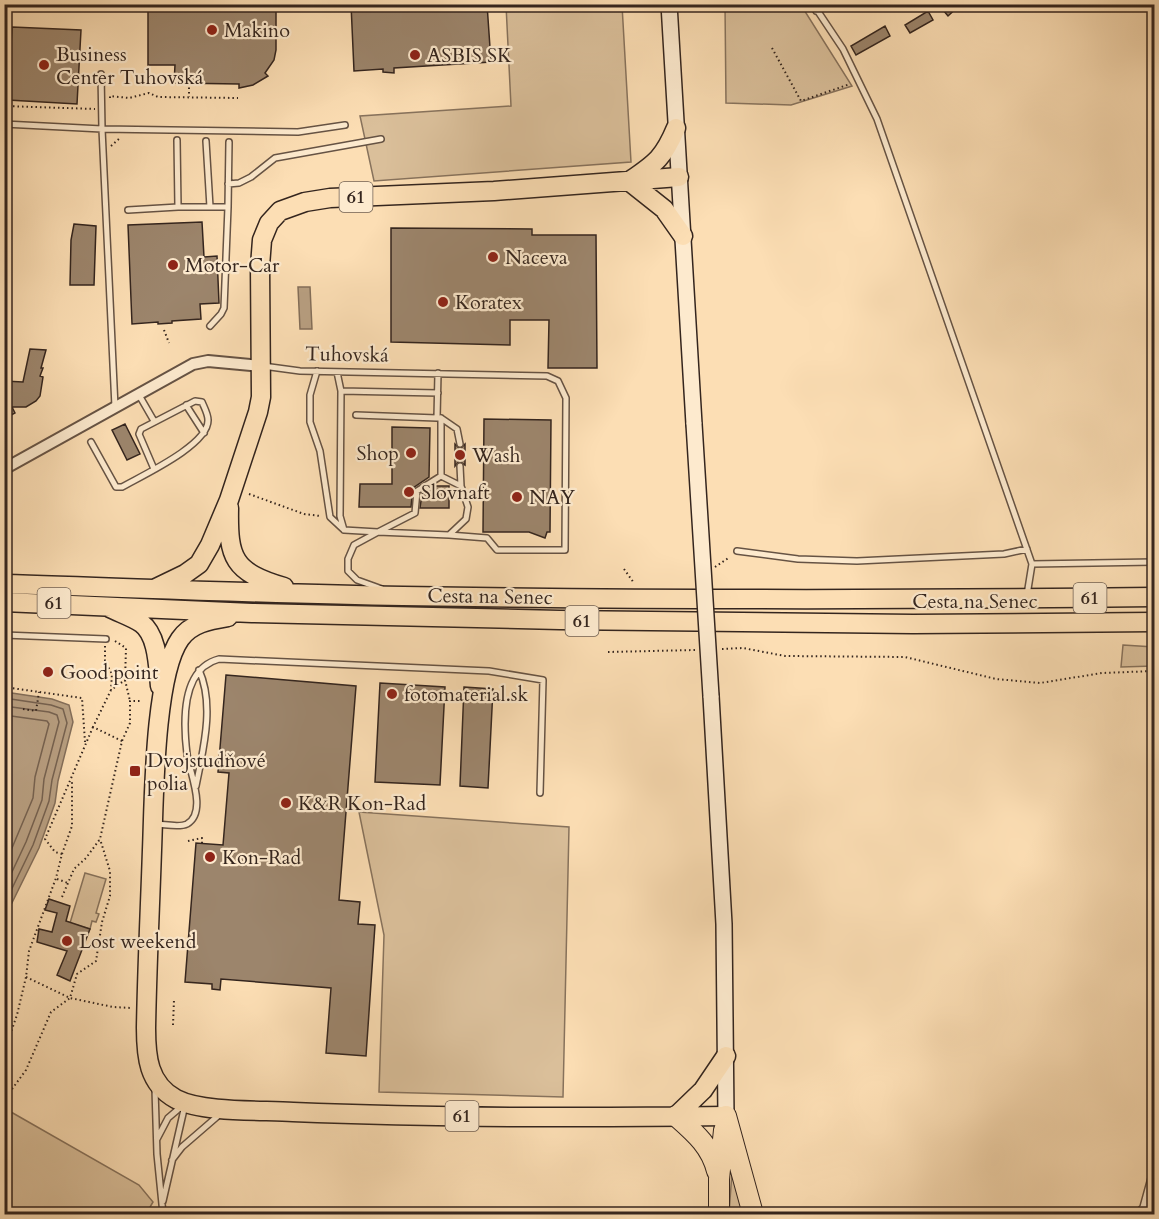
<svg xmlns="http://www.w3.org/2000/svg" width="1159" height="1219" font-family="Cardo,serif">
<style>
.green{fill:#dabf9a;stroke:#87725c;stroke-width:1.5}
.water{fill:#b89f81;stroke:#836e59;stroke-width:1.5}
.lines{fill:none;stroke-linecap:round;stroke-linejoin:round}
.shore{stroke:#766250;stroke-width:1.5}
.building{fill:#9c856c;stroke:#34251e;stroke-width:1.5}
.lane-casing{stroke:#665344;stroke-width:8}
.street-casing{stroke:#665344;stroke-width:14}
.secondary-casing{stroke:#34251e;stroke-width:18}
.primary-casing{stroke:#34251e;stroke-width:21}
.highway-casing{stroke:#34251e;stroke-width:22}
.path{stroke:#34251e;stroke-width:2;stroke-dasharray:1.5 3;stroke-linecap:butt}
.lane{stroke:#fdeace;stroke-width:5}
.street{stroke:#fdeace;stroke-width:10}
.secondary{stroke:#fdeace;stroke-width:15}
.primary{stroke:#fcdeb4;stroke-width:18}
.highway{stroke:#fcdeb4;stroke-width:20}
.secondary-bridge-casing{stroke:#34251e;stroke-width:18;stroke-linecap:butt}
.secondary-bridge{stroke:#fdeace;stroke-width:15}
.poi-dot{fill:#8f2418;stroke:#fdeace;stroke-width:2}
.labels{text-anchor:middle;stroke-width:4.5;stroke-linejoin:round;paint-order:stroke}
.shield{fill:#fdeace;stroke:#706053;stroke-width:1.5}
.shield-label{font-size:18px;font-weight:bold;fill:#34251e}
.poi-label{font-size:20px;fill:#34251e;stroke:#fdeace;text-anchor:start}
.street-label{font-size:20px;fill:#34251e;stroke:#fdeace}
</style>
<rect width="100%" height="100%" fill="#fcdeb4"/>
<filter id="stains"><feTurbulence type="fractalNoise" baseFrequency=".00333" numOctaves="4"/><feColorMatrix values="0 0 0 0 .2 0 0 0 0 .09 0 0 0 0 .02 0 0 0 .5 -.17"/></filter>
<radialGradient id="worn" r=".72"><stop offset=".6" stop-color="#630" stop-opacity="0"/><stop offset="1" stop-color="#630" stop-opacity=".3"/></radialGradient>
<path class="green" d="M 506,5 L 622,5 L 631,162 L 374,181 L 360,116 L 511,106 Z
M 725,5 L 801,5 L 852,86 L 791,105 L 726,103 Z
M 1123,645 L 1154,647 L 1154,666 L 1121,667 Z
M 359,812 L 569,827 L 563,1097 L 379,1092 L 384,935 Z
M 85,873 L 106,879 L 96,913 L 99,914 L 96,922 L 92,921 L 90,929 L 70,923 Z
M 4,1108 L 139,1185 L 153,1202 L 146,1214 L 5,1214 Z
M 732,1172 L 745,1214 L 729,1214 Z"/>
<path class="water" d="M 298,287 L 310,287 L 312,329 L 300,329 Z
M 5,692 L 52,699 L 69,705 L 73,722 L 58,781 L 55,803 L 39,848 L 5,917 Z"/>
<g class="lines">
<path class="shore" d="M 4,698 L 51,705 L 63,709 L 67,723 L 52,780 L 49,801 L 33,845 L 4,905
M 4,706 L 49,712 L 57,715 L 59,722 L 44,779 L 42,800 L 26,842 L 4,889
M 4,715 L 47,721 L 49,724 L 35,777 L 33,798 L 4,867"/>
</g>
<path class="building" d="M 148,4 L 242,5 L 241,10 L 276,9 L 276,50 L 274,60 L 265,73 L 268,76 L 253,85 L 239,88 L 239,84 L 174,83 L 175,65 L 148,65 Z
M 351,4 L 487,4 L 491,62 L 394,68 L 394,73 L 383,72 L 383,69 L 354,71 Z
M 938,4 L 961,4 L 948,16 Z
M 928,11 L 933,20 L 910,33 L 905,25 Z
M 885,26 L 890,36 L 856,55 L 851,46 Z
M 12,27 L 81,30 L 77,104 L 8,100 Z
M 202,222 L 204,257 L 217,256 L 219,303 L 200,304 L 201,319 L 172,321 L 172,323 L 158,324 L 158,322 L 132,324 L 128,225 Z
M 74,224 L 96,226 L 94,285 L 70,285 L 71,240 Z
M 391,228 L 532,229 L 532,235 L 596,235 L 597,368 L 548,368 L 549,320 L 510,320 L 510,345 L 391,342 Z
M 30,349 L 46,350 L 41,368 L 43,368 L 40,376 L 43,377 L 40,396 L 36,401 L 26,407 L 12,407 L 15,413 L 4,419 L 4,381 L 23,382 Z
M 484,419 L 551,420 L 550,532 L 547,532 L 545,538 L 529,532 L 483,532 Z
M 125,424 L 140,454 L 127,460 L 112,430 Z
M 392,427 L 430,428 L 429,477 L 413,488 L 411,507 L 359,507 L 360,484 L 392,484 Z
M 455,444 L 460,449 L 465,444 L 465,465 L 459,461 L 455,466 Z
M 434,486 L 449,486 L 449,508 L 420,508 L 422,494 Z
M 226,675 L 356,686 L 339,900 L 360,902 L 358,924 L 375,925 L 366,1056 L 326,1053 L 331,988 L 221,979 L 220,990 L 212,989 L 212,984 L 185,982 L 196,843 L 223,845 L 229,773 L 218,772 Z
M 380,683 L 445,687 L 440,785 L 375,782 Z
M 464,687 L 493,689 L 488,788 L 460,786 Z
M 49,899 L 70,906 L 66,921 L 90,929 L 70,981 L 57,975 L 67,951 L 37,942 L 39,929 L 52,932 L 57,913 L 45,910 Z"/>
<g class="lines">
<defs>
<path id="lane" d="M 813,4 L 843,49 L 877,119 L 1032,564 L 1027,595
M 816,11 L 831,4
M 4,124 L 102,129 L 101,74
M 177,140 L 178,207
M 206,141 L 210,207
M 228,184 L 239,183 L 251,177 L 275,158 L 381,139
M 228,207 L 229,142
M 128,210 L 178,207 L 228,207 L 224,308 L 221,314 L 210,326
M 263,366 L 300,371 L 547,376 L 558,381 L 566,398 L 565,550 L 497,550 L 487,538 L 449,535
M 317,371 L 310,395 L 310,422 L 320,451 L 330,517 L 344,530 L 378,532 L 415,513 L 417,491 L 441,476 L 441,418 L 437,418 L 438,373
M 337,372 L 341,391 L 438,393
M 341,391 L 340,516 L 344,530
M 139,395 L 154,421
M 186,405 L 204,433
M 115,407 L 102,129 L 298,132 L 345,125
M 356,415 L 437,418
M 441,418 L 457,429 L 460,444
M 91,442 L 116,487 L 122,487 C 141,476 209,445 208,420 C 208,414 204,407 202,402 L 195,401 L 141,429 L 139,434 L 154,469
M 460,466 L 461,486
M 737,551 L 798,559 L 857,561 L 1004,554 L 1027,549
M 1032,564 L 1154,562
M 382,589 L 357,580 L 348,571 L 348,559 L 354,545 L 378,532 L 449,535 L 466,519 L 468,507 L 461,486 L 441,476
M 4,635 L 106,639
M 196,786 C 203,750 215,705 199,670
M 155,824 C 164,824 179,828 187,824 C 208,812 189,771 187,754 C 183,721 181,669 219,659 L 489,671 L 543,680 L 540,793
M 155,1089 L 157,1154 L 163,1214
M 157,1139 L 168,1118 L 182,1106
M 172,1160 L 182,1147 L 219,1115
M 163,1201 L 185,1105
M 1144,1207 L 1154,1199
M 1137,1214 L 1143,1207 L 1154,1167"/>
<path id="street" d="M 4,469 L 193,364 L 208,361 L 261,366"/>
<path id="secondary" d="M 669,4 L 694,424
M 711,696 L 724,924 L 726,1116"/>
<path id="primary" d="M 631,180 C 656,163 664,157 676,128
M 630,182 L 664,209 L 683,236
M 229,508 C 228,558 233,572 284,587
M 4,584 C 137,588 270,594 403,596 C 654,600 904,600 1154,597
M 156,588 L 185,574 L 199,564 L 210,545 L 229,500 L 258,412 L 261,397 L 260,266 L 262,240 L 269,223 L 280,211 L 305,202 L 330,198 L 494,191 L 679,177
M 4,602 L 252,613 L 560,620 L 913,624 L 1154,622
M 110,608 C 120,613 132,617 141,623 C 158,635 158,667 160,686
M 228,617 C 210,620 191,623 180,639 C 154,676 154,802 152,850 C 150,909 147,969 146,1028 C 146,1056 148,1084 176,1099 C 203,1113 261,1110 293,1112 C 437,1118 581,1118 726,1116
M 676,1116 L 703,1090 L 726,1056"/>
<path id="highway" d="M 676,1116 C 694,1132 711,1146 717,1171
M 726,1116 L 753,1214
M 719,1214 L 719,1179 L 724,1130"/>
</defs>
<use href="#lane" class="lane-casing"/>
<use href="#street" class="street-casing"/>
<use href="#secondary" class="secondary-casing"/>
<use href="#primary" class="primary-casing"/>
<use href="#highway" class="highway-casing"/>
<path class="path" d="M 772,48 L 801,101 L 850,84
M 189,83 L 189,97
M 110,98 L 110,96 L 129,98 L 149,93 L 158,97 L 238,98
M 4,106 L 95,109
M 111,146 L 120,138
M 164,330 L 169,343
M 249,494 L 304,514 L 320,516
M 715,567 L 730,557
M 624,569 L 634,583
M 115,641 L 126,648 L 125,680 L 130,701
M 105,646 L 105,661 L 112,674 L 111,690
M 722,649 L 743,648 L 785,656 L 905,657 L 996,679 L 1040,683 L 1102,673 L 1154,671
M 608,652 L 695,650
M 4,687 L 82,698 L 85,742
M 23,709 L 36,711 L 39,692
M 122,741 L 93,727 L 111,690 L 125,680
M 188,841 L 202,838 L 202,843
M 62,854 L 72,826 L 72,781
M 57,879 L 68,883
M 62,897 L 74,869 L 86,858 L 100,839 L 122,741 L 130,723 L 130,701 L 140,701
M 26,977 L 70,998 L 113,1007 L 132,1008
M 1154,988 C 1149,999 1147,1008 1154,1018
M 173,1025 L 174,1000
M 4,1052 L 17,1015 L 26,977 L 29,951 L 56,878 L 62,854 L 55,852 L 45,839 L 93,727
M 4,1100 L 26,1070 L 51,1012 L 70,998 L 77,974 L 96,961 L 102,922 L 110,896 L 110,871 L 100,839"/>
<use href="#lane" class="lane"/>
<use href="#street" class="street"/>
<use href="#secondary" class="secondary"/>
<use href="#primary" class="primary"/>
<use href="#highway" class="highway"/>
<defs>
<path id="secondary-bridge" d="M 694,424 L 711,696"/>
</defs>
<use href="#secondary-bridge" class="secondary-bridge-casing"/>
<use href="#secondary-bridge" class="secondary-bridge"/>
</g>
<g class="poi-dot">
<circle cx="212" cy="30" r="6"/>
<circle cx="415" cy="55" r="6"/>
<circle cx="44" cy="65" r="6"/>
<circle cx="493" cy="257" r="6"/>
<circle cx="173" cy="265" r="6"/>
<circle cx="443" cy="302" r="6"/>
<circle cx="411" cy="453" r="6"/>
<circle cx="460" cy="455" r="6"/>
<circle cx="409" cy="492" r="6"/>
<circle cx="517" cy="497" r="6"/>
<circle cx="48" cy="672" r="6"/>
<circle cx="392" cy="694" r="6"/>
<rect x="129" y="765" width="12" height="12" rx="3"/>
<circle cx="286" cy="803" r="6"/>
<circle cx="210" cy="857" r="6"/>
<circle cx="67" cy="941" r="6"/>
</g>
<g class="labels">
<g class="shield">
<rect x="339.5" y="182" width="33" height="30" rx="4.5"/>
<rect x="1073.5" y="583" width="33" height="30" rx="4.5"/>
<rect x="37.5" y="588" width="33" height="30" rx="4.5"/>
<rect x="565.5" y="606" width="33" height="30" rx="4.5"/>
<rect x="445.5" y="1101" width="33" height="30" rx="4.5"/>
</g>
<g class="shield-label">
<text x="356" y="203">61</text>
<text x="1090" y="604">61</text>
<text x="54" y="609">61</text>
<text x="582" y="627">61</text>
<text x="462" y="1122">61</text>
</g>
<g class="poi-label">
<text x="224" y="37">Makino</text>
<text x="56" y="61">Business<tspan x="56" dy="23">Center Tuhovská</tspan></text>
<text x="427" y="62">ASBIS SK</text>
<text x="505" y="264">Naceva</text>
<text x="185" y="272">Motor-Car</text>
<text x="455" y="309">Koratex</text>
<text x="399" y="460" text-anchor="end">Shop</text>
<text x="472" y="462">Wash</text>
<text x="421" y="499">Slovnaft</text>
<text x="529" y="504">NAY</text>
<text x="60" y="679">Good point</text>
<text x="404" y="701">fotomaterial.sk</text>
<text x="147" y="767">Dvojstudňové<tspan x="147" dy="23">polia</tspan></text>
<text x="298" y="810">K&amp;R Kon-Rad</text>
<text x="222" y="864">Kon-Rad</text>
<text x="79" y="948">Lost weekend</text>
</g>
<g class="street-label">
<text transform="translate(347 354) rotate(1)" y="7">Tuhovská</text>
<text transform="translate(490 596) rotate(1)" y="7">Cesta na Senec</text>
<text x="975" y="608">Cesta na Senec</text>
</g>
</g>
<rect width="1159" height="1219" fill="none" stroke="#fcdeb4" stroke-width="24"/>
<rect x="6" y="6" width="1147" height="1207" fill="none" stroke="#34251e" stroke-width="3"/>
<rect x="12" y="12" width="1135" height="1195" fill="none" stroke="#34251e" stroke-width="1.5"/>
<rect width="100%" height="100%" filter="url(#stains)"/>
<rect width="100%" height="100%" fill="url(#worn)"/>
</svg>
